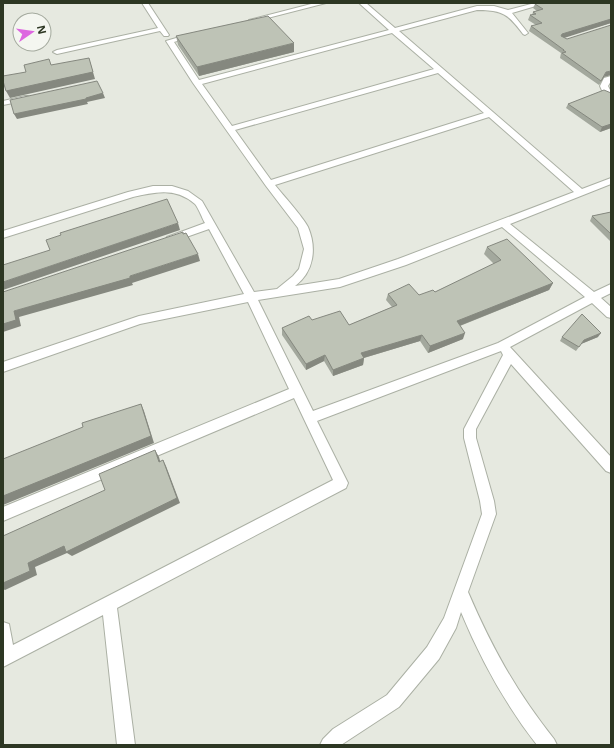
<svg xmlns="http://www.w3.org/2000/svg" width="614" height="748" font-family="'Noto Sans',sans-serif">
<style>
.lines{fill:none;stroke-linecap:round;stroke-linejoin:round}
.street-casing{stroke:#abb0a4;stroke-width:2}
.street{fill:#fff;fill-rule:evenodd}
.wall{fill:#a3a89d}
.shaded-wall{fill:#85887f}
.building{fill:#bec3b6;stroke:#85887f}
</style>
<rect width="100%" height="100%" fill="#e6e9e0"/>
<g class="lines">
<defs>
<path id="street" d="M 142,3 L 148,3 L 169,35 L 168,36 L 164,36 L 160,31 L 57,54 L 53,52 L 57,50 L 158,28 Z
M 315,3 L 326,3 L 252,22 L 249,20 Z
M 359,3 L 366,3 L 395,28 L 477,6 L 494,6 L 508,10 L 535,3 L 546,3 L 512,13 L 528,33 L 525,35 L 523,34 C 508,14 503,10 477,10 L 399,31 L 582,189 L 611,178 L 611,184 L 510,224 L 594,292 L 611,284 L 611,293 L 601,298 L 611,307 L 611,318 L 607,317 L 592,303 L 510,347 L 611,457 L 611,473 L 606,471 L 511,364 L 476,429 L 476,438 L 494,501 L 496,514 L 468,592 C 492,648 516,691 554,739 L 557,745 L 537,745 C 505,704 481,660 461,612 L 456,628 L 439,659 L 399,707 L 341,745 L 320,745 L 323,739 L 333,729 L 387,695 L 427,647 L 444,618 L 482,514 L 480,501 L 464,438 L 464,429 L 503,355 L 501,351 L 317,421 L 348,483 L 346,488 L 117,608 L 135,745 L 117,745 L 103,615 L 3,667 L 3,622 L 9,624 L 13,645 L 333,480 L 294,398 L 3,521 L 3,507 L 289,389 L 248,302 L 140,324 L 3,372 L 3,362 L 139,316 L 244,294 L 209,229 L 175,241 L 167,241 L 166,239 L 167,237 L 205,223 C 202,218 199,209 195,204 C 176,187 155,192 133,197 L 3,238 L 3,231 L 128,192 L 153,186 L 172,186 L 188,191 L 202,201 L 254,292 L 277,289 L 293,276 L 299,269 L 304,249 L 298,228 L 266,186 L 193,83 L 166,41 L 190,34 L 194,34 L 194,36 L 174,42 L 199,80 L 389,30 ZM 392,33 L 434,69 L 232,126 L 202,84 ZM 438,73 L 484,113 L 271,180 L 235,130 ZM 489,117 L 574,192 L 398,259 L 339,279 L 295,286 C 314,272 317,248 308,227 C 303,217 283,195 275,185 ZM 502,227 L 585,297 L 498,343 L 313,411 L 258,300 L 340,287 L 406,265 Z
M 611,76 L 611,81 L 608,86 L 611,92 L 611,98 L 604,95 L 600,86 L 604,78 Z
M 25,96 L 28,96 L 28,100 L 3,105 L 3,101 Z"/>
</defs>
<use href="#street" class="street-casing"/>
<use href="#street" class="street"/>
</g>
<path class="wall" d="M 611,3 L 611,23 L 564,37 L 604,77 L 599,85 L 560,58 L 561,53 L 529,31 L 531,26 L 536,25 L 528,20 L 530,15 L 532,15 L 533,12 L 537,11 L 533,8 L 535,4 Z
M 176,36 L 294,52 L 199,76 L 178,45 Z
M 611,93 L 611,128 L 600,132 L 566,108 L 568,104 Z
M 611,212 L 611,242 L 590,221 L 592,216 Z
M 487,247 L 553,283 L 549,290 L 460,326 L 463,339 L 428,353 L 420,341 L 364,358 L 363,365 L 333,376 L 324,361 L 306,370 L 282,335 L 282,328 L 312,320 L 349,325 L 392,307 L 386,300 L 388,294 L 419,295 L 435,292 L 494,264 L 484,254 Z
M 562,337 L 598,337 L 581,344 L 576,351 L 560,341 Z"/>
<path class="shaded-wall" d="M 611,19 L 611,23 L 561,39 L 562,34 Z
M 294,43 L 294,52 L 199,76 L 197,67 Z
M 89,58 L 95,79 L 10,98 L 6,91 Z
M 611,71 L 611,75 L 604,77 L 599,85 L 606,72 Z
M 103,93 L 105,98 L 87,102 L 88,104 L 17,119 L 14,114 Z
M 611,124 L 611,128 L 600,132 L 602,127 Z
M 178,223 L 180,230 L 3,290 L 3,282 Z
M 198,254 L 200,261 L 132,283 L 133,285 L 19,317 L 21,326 L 3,332 L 3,324 L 14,311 L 130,276 Z
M 553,283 L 549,290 L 454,328 L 457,321 Z
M 465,333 L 463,339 L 428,353 L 430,346 Z
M 601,333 L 598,337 L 581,344 L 576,351 L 584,340 Z
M 422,335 L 420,341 L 360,359 L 361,353 Z
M 325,355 L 324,361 L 306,370 L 306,364 Z
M 364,358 L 363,365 L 333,376 L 333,370 Z
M 141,404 L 144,411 L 154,443 L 3,505 L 3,496 Z
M 155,450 L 159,457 L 162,468 L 159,462 Z
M 163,460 L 166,466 L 180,503 L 72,556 L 67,553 L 35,567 L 37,575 L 5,590 L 3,589 L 3,583 L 28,563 Z"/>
<path class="building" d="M 538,3 L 611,3 L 611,19 L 562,34 L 561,36 L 567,39 L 611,25 L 611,71 L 606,72 L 601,81 L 562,53 L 566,52 L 563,50 L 564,50 L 531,26 L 542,23 L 530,15 L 536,14 L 533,12 L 543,9 L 535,4 Z
M 268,16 L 294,43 L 197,67 L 176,36 Z
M 89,58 L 93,72 L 6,91 L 3,81 L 3,76 L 26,72 L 24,65 L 49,59 L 51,65 Z
M 97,81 L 103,93 L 86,98 L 86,99 L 14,114 L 10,100 Z
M 604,90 L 611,93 L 611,124 L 602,127 L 568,104 Z
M 167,199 L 178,223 L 3,282 L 3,265 L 50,250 L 46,240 L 61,235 L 60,233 Z
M 611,212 L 611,234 L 592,216 Z
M 183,232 L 183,234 L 186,233 L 198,254 L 130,276 L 130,278 L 14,311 L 16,320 L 3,324 L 3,292 Z
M 507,239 L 553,283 L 457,321 L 465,333 L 430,346 L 422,335 L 361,353 L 364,358 L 333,370 L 325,355 L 306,364 L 282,328 L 309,316 L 312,320 L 340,311 L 349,325 L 397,305 L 388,294 L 409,284 L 419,295 L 433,290 L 435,292 L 501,260 L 487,247 Z
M 582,314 L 601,333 L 584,340 L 579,347 L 562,337 Z
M 141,404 L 151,436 L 3,496 L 3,459 L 83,427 L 82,423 Z
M 155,450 L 159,462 L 163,460 L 177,498 L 66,552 L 64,546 L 28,563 L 30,571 L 3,583 L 3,536 L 105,490 L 99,474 Z"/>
<rect width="614" height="748" fill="none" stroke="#2d3723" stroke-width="8"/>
<g transform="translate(32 32) rotate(77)"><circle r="19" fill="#f4f6f0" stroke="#a4aa9e"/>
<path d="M0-3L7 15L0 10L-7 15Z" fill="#dd66e0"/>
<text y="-6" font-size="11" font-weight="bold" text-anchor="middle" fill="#2d3723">N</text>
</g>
</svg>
